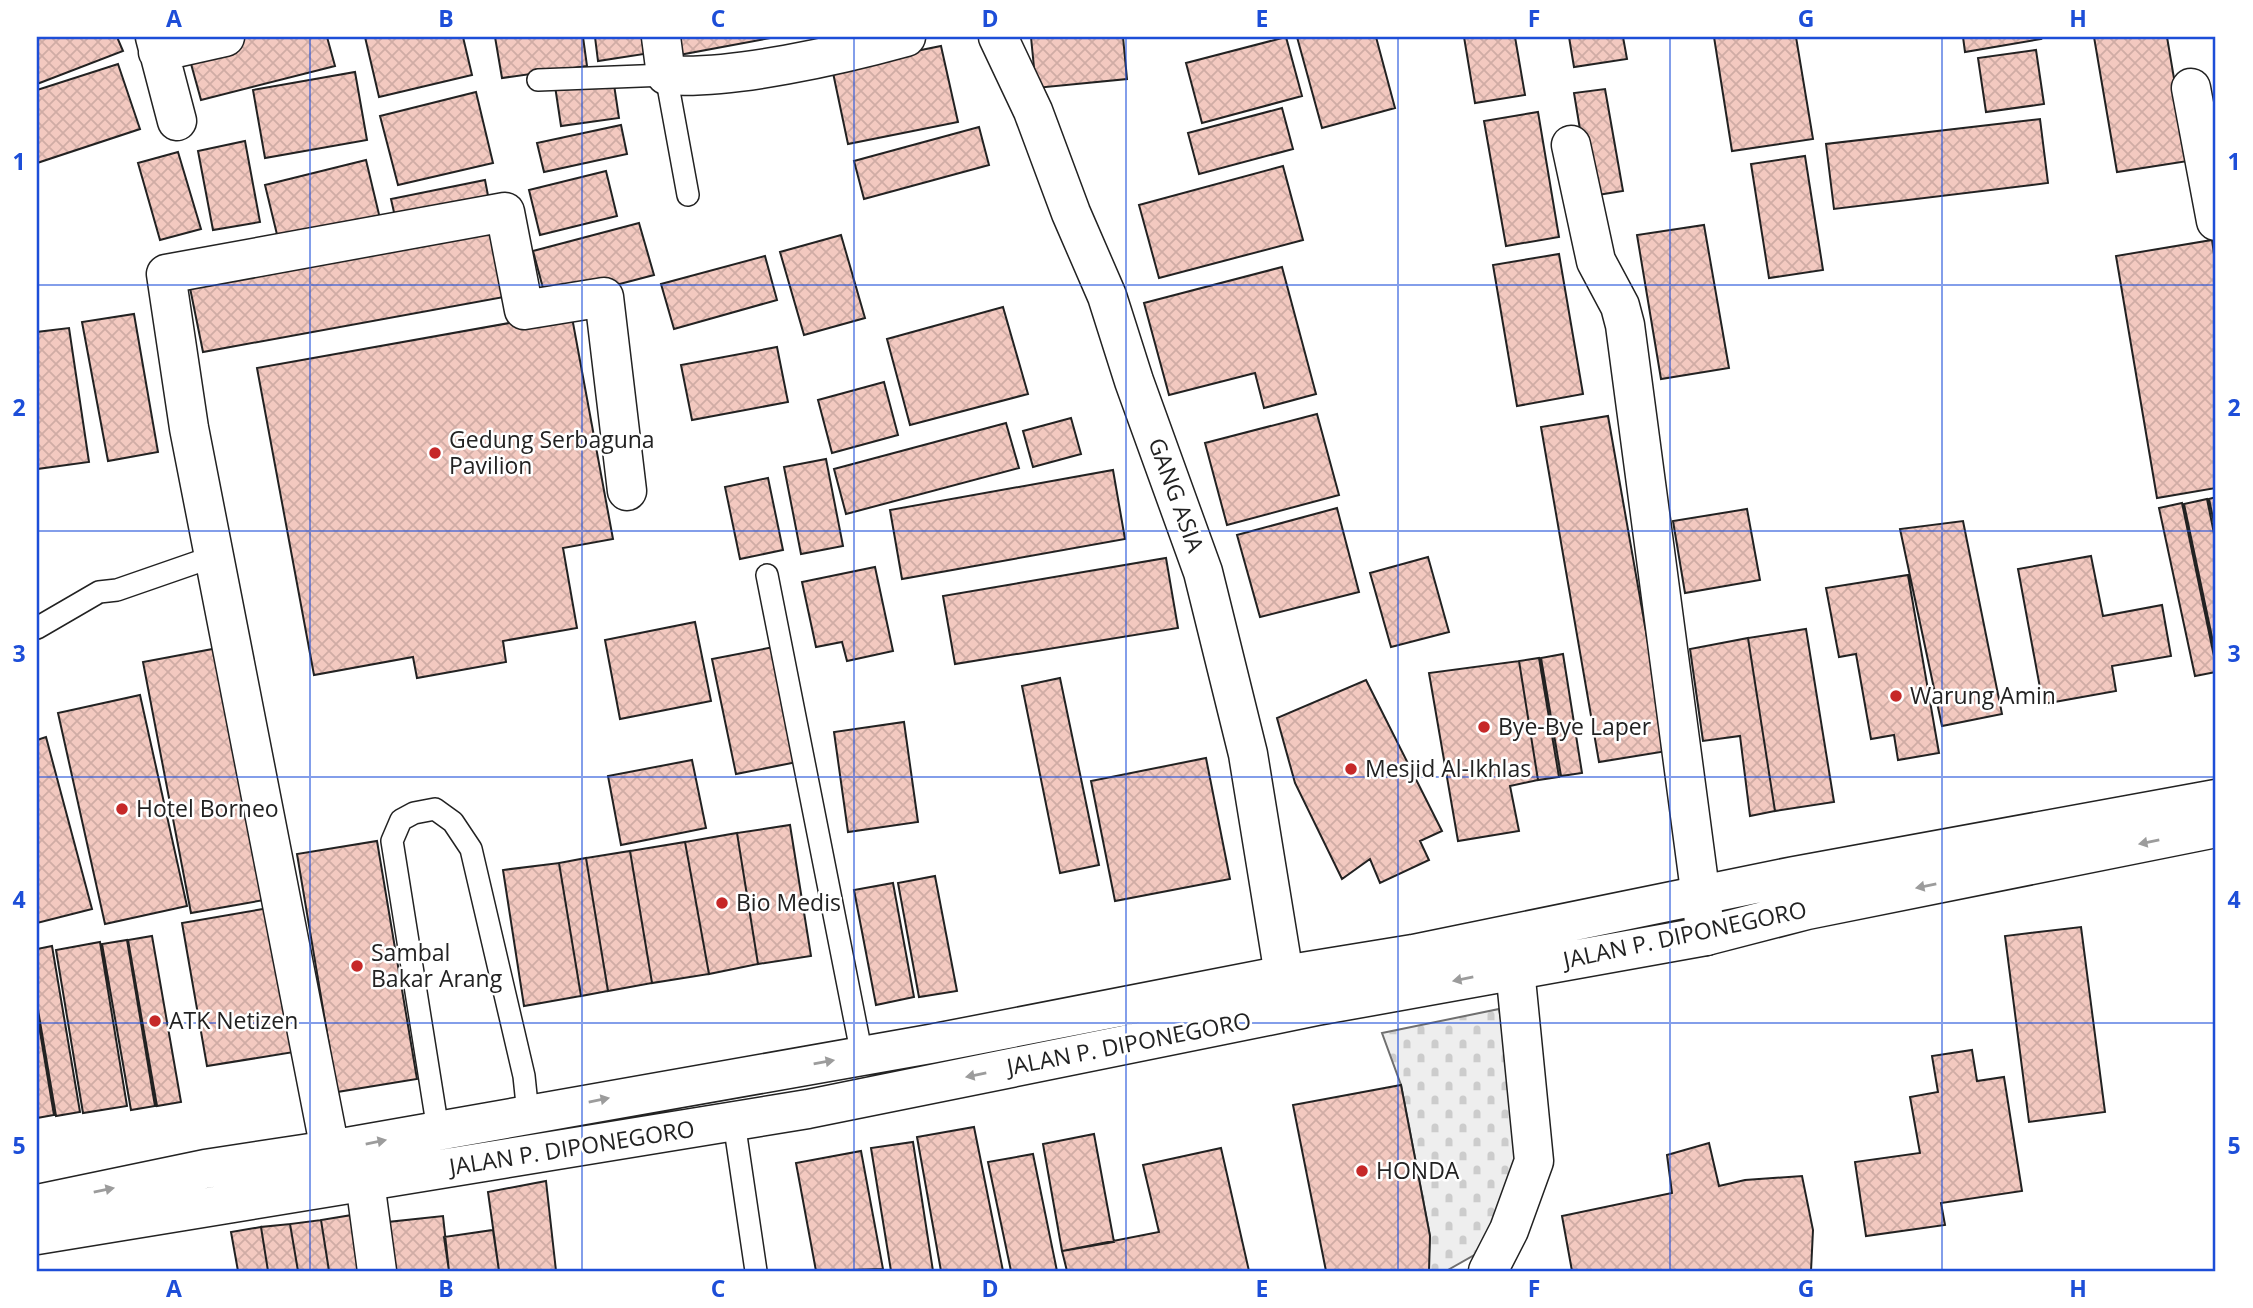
<svg xmlns="http://www.w3.org/2000/svg" width="2253" height="1308" font-family="'Open Sans',sans-serif">
<style>
.cemetery{fill:url(#cemetery-stones);stroke:#6f6f6f;stroke-width:2}
.building{fill:url(#building-cross-hatch);stroke:#222;stroke-width:2}
.lines{fill:none;stroke-linecap:round;stroke-linejoin:round}
.service-casing{stroke:#222;stroke-width:24}
.minor-casing{stroke:#222;stroke-width:41}
.primary-casing{stroke:#222;stroke-width:41}
.service{stroke:#fff;stroke-width:21}
.minor{stroke:#fff;stroke-width:38}
.primary{stroke:#fff;stroke-width:38}
.oneway{fill:#9c9c9c}
.grid{fill:none;stroke:#1d4ed8;stroke-width:2;stroke-opacity:0.55}
.poi-dot{fill:#c62828;stroke:#fff;stroke-width:2.5}
.labels{text-anchor:middle;stroke-width:5;stroke-linejoin:round;paint-order:stroke}
.poi-label{font-size:23px;fill:#222;stroke:#fff;text-anchor:start}
.street-label{font-size:23px;fill:#222;stroke:#fff}
.neatline{fill:none;stroke:#1d4ed8;stroke-width:2.5}
.grid-label{font-size:23px;text-anchor:middle;font-weight:bold;fill:#1d4ed8}
</style>
<defs>
<pattern id="cemetery-stones" width="16" height="16" patternUnits="userSpaceOnUse" patternTransform="scale(1.75)"><rect width="16" height="16" fill="#eee"/><path d="M2 7V4a2 2 0 0 1 4 0v3zM10 15v-3a2 2 0 0 1 4 0v3z" fill="#ccc"/></pattern>
<pattern id="building-cross-hatch" width="8" height="8" patternUnits="userSpaceOnUse" patternTransform="scale(1.75)"><rect width="8" height="8" fill="#f3c9c0"/><path d="M0 0l8 8M0 8l8-8" fill="none" stroke="#d0aca5"/></pattern>
</defs>
<rect width="100%" height="100%" fill="#fff"/>
<path class="cemetery" d="M 1499,1009 L 1516,1098 L 1515,1180 L 1483,1250 L 1446,1271 L 1428,1271 L 1430,1236 L 1401,1085 L 1382,1033 Z"/>
<path class="building" d="M 37,37 L 117,37 L 123,51 L 37,84 Z
M 249,37 L 327,37 L 335,66 L 201,100 L 188,53 Z
M 365,37 L 463,37 L 472,75 L 379,97 Z
M 495,37 L 583,37 L 587,66 L 502,78 Z
M 595,37 L 642,37 L 644,54 L 598,61 Z
M 675,37 L 776,37 L 679,55 Z
M 1031,37 L 1123,37 L 1127,79 L 1036,88 Z
M 1286,37 L 1302,96 L 1202,123 L 1186,63 Z
M 1297,37 L 1376,37 L 1395,108 L 1322,128 Z
M 1464,37 L 1515,37 L 1525,95 L 1475,103 Z
M 1569,37 L 1623,37 L 1627,59 L 1574,67 Z
M 1714,37 L 1796,37 L 1813,139 L 1732,151 Z
M 1963,37 L 2040,37 L 2041,39 L 1965,52 Z
M 2094,37 L 2167,37 L 2188,161 L 2117,172 Z
M 941,46 L 958,122 L 848,144 L 832,68 Z
M 2036,50 L 2044,104 L 1986,112 L 1978,58 Z
M 118,64 L 140,129 L 37,163 L 37,90 Z
M 355,72 L 367,140 L 265,158 L 253,90 Z
M 613,78 L 619,118 L 561,126 L 555,86 Z
M 1605,89 L 1623,191 L 1591,196 L 1574,93 Z
M 476,92 L 493,163 L 398,185 L 380,116 Z
M 1282,108 L 1293,149 L 1199,174 L 1188,133 Z
M 1538,112 L 1559,237 L 1506,246 L 1484,121 Z
M 2040,119 L 2048,183 L 1834,209 L 1826,144 Z
M 621,125 L 627,154 L 544,172 L 537,143 Z
M 979,127 L 989,165 L 864,199 L 854,161 Z
M 245,141 L 260,222 L 213,230 L 198,151 Z
M 178,152 L 201,229 L 160,240 L 138,163 Z
M 1805,156 L 1823,270 L 1769,278 L 1751,164 Z
M 366,160 L 382,227 L 281,251 L 265,185 Z
M 1283,166 L 1303,240 L 1159,278 L 1139,205 Z
M 606,171 L 617,216 L 540,235 L 529,190 Z
M 485,180 L 491,211 L 398,230 L 391,199 Z
M 639,223 L 654,275 L 547,303 L 533,251 Z
M 1704,225 L 1729,368 L 1661,379 L 1637,235 Z
M 491,228 L 504,297 L 203,352 L 189,283 Z
M 841,235 L 865,318 L 804,335 L 780,252 Z
M 2212,240 L 2216,267 L 2216,488 L 2157,498 L 2116,256 Z
M 1559,254 L 1583,394 L 1517,406 L 1493,265 Z
M 765,256 L 777,300 L 674,329 L 661,284 Z
M 1282,267 L 1316,394 L 1264,408 L 1255,373 L 1169,395 L 1144,303 Z
M 1003,307 L 1028,394 L 910,425 L 887,339 Z
M 571,312 L 613,539 L 563,548 L 577,628 L 503,641 L 506,662 L 417,678 L 413,657 L 314,675 L 257,368 Z
M 134,314 L 158,452 L 108,461 L 82,322 Z
M 69,328 L 89,462 L 37,469 L 37,332 Z
M 777,347 L 788,402 L 692,420 L 681,365 Z
M 884,382 L 898,435 L 832,453 L 818,400 Z
M 1317,414 L 1339,495 L 1227,525 L 1205,443 Z
M 1608,416 L 1667,751 L 1599,762 L 1541,427 Z
M 1071,418 L 1081,454 L 1033,467 L 1023,431 Z
M 1006,423 L 1019,468 L 846,514 L 834,469 Z
M 826,459 L 843,546 L 801,554 L 784,467 Z
M 1113,470 L 1125,539 L 902,579 L 890,510 Z
M 768,478 L 783,550 L 740,559 L 725,487 Z
M 2216,497 L 2216,532 L 2209,499 Z
M 2207,499 L 2216,543 L 2216,656 L 2184,504 Z
M 2182,503 L 2216,666 L 2216,672 L 2195,676 L 2159,508 Z
M 1337,508 L 1359,592 L 1260,617 L 1237,535 Z
M 1747,509 L 1760,580 L 1685,593 L 1673,521 Z
M 1963,521 L 2002,714 L 1942,726 L 1900,529 Z
M 2091,556 L 2103,616 L 2162,605 L 2171,656 L 2112,666 L 2116,691 L 2043,704 L 2018,569 Z
M 1428,557 L 1449,632 L 1391,647 L 1370,573 Z
M 1166,558 L 1178,628 L 955,664 L 943,596 Z
M 875,567 L 893,651 L 847,661 L 842,642 L 816,647 L 802,582 Z
M 1908,575 L 1939,753 L 1898,760 L 1894,735 L 1871,739 L 1856,654 L 1839,657 L 1826,588 Z
M 695,622 L 711,701 L 620,719 L 605,640 Z
M 1806,629 L 1834,802 L 1775,811 L 1748,638 Z
M 1748,638 L 1775,811 L 1750,816 L 1740,736 L 1703,741 L 1690,649 Z
M 774,647 L 797,762 L 736,774 L 712,659 Z
M 218,648 L 264,900 L 191,913 L 143,662 Z
M 1563,654 L 1582,773 L 1561,776 L 1541,658 Z
M 1539,658 L 1559,777 L 1538,780 L 1519,661 Z
M 1519,661 L 1538,780 L 1510,786 L 1519,831 L 1458,841 L 1429,673 Z
M 1060,678 L 1099,865 L 1060,873 L 1022,686 Z
M 1366,680 L 1442,831 L 1420,841 L 1429,860 L 1380,883 L 1370,859 L 1342,879 L 1295,783 L 1277,718 Z
M 140,695 L 187,906 L 105,924 L 58,713 Z
M 904,722 L 918,822 L 848,832 L 834,732 Z
M 46,737 L 92,909 L 37,923 L 37,740 Z
M 1206,758 L 1230,879 L 1115,901 L 1091,781 Z
M 692,760 L 706,828 L 621,845 L 608,776 Z
M 790,825 L 811,956 L 758,964 L 737,833 Z
M 737,833 L 758,964 L 709,974 L 685,842 Z
M 377,841 L 417,1079 L 337,1092 L 297,854 Z
M 685,842 L 709,974 L 652,983 L 630,851 Z
M 630,851 L 652,983 L 608,991 L 586,858 Z
M 586,858 L 608,991 L 581,996 L 559,863 Z
M 559,863 L 581,996 L 524,1006 L 503,870 Z
M 935,876 L 957,991 L 919,997 L 898,883 Z
M 893,883 L 914,997 L 876,1005 L 854,890 Z
M 269,908 L 294,1052 L 207,1066 L 182,923 Z
M 2081,927 L 2105,1112 L 2029,1122 L 2005,936 Z
M 152,936 L 181,1102 L 157,1106 L 128,940 Z
M 127,940 L 155,1106 L 131,1110 L 102,944 Z
M 100,942 L 127,1106 L 83,1113 L 56,950 Z
M 52,946 L 80,1112 L 56,1116 L 37,1004 L 37,949 Z
M 37,1014 L 54,1115 L 37,1118 Z
M 1972,1050 L 1977,1081 L 2004,1077 L 2022,1191 L 1941,1203 L 1945,1225 L 1866,1236 L 1855,1162 L 1920,1153 L 1910,1097 L 1938,1092 L 1932,1056 Z
M 1401,1085 L 1430,1236 L 1429,1271 L 1326,1271 L 1293,1105 Z
M 974,1127 L 1003,1271 L 941,1271 L 917,1137 Z
M 1094,1134 L 1114,1242 L 1062,1251 L 1043,1144 Z
M 913,1142 L 933,1271 L 891,1271 L 871,1148 Z
M 1709,1143 L 1719,1186 L 1745,1180 L 1802,1176 L 1813,1230 L 1811,1271 L 1572,1271 L 1562,1216 L 1672,1193 L 1667,1155 Z
M 1221,1148 L 1249,1271 L 1067,1271 L 1062,1251 L 1159,1232 L 1143,1165 Z
M 861,1151 L 883,1269 L 816,1271 L 796,1163 Z
M 1033,1154 L 1057,1271 L 1011,1271 L 988,1162 Z
M 546,1181 L 556,1271 L 499,1271 L 488,1192 Z
M 352,1215 L 361,1271 L 329,1271 L 321,1220 Z
M 443,1216 L 449,1271 L 394,1271 L 388,1222 Z
M 321,1220 L 329,1271 L 298,1271 L 290,1224 Z
M 290,1224 L 298,1271 L 268,1271 L 261,1227 Z
M 261,1227 L 268,1271 L 238,1271 L 231,1232 Z
M 493,1230 L 499,1271 L 449,1271 L 444,1237 Z"/>
<g class="lines">
<defs>
<path id="service" d="M 538,80 L 666,75 L 688,195
M 767,575 L 862,1056
M 37,628 L 99,592 L 117,590 L 215,556
M 734,1122 L 756,1271
M 438,1130 L 392,841 L 401,820 L 414,813 L 435,809 L 453,822 L 471,849 L 524,1076 L 528,1114"/>
<path id="minor" d="M 155,37 L 177,121
M 661,37 L 666,75 C 732,80 841,55 906,37
M 998,37 L 1033,111 L 1071,213 L 1107,296 L 1134,381 L 1203,572 L 1248,754 L 1284,975
M 158,52 L 225,37
M 2191,88 L 2216,221
M 1571,145 L 1596,261 L 1620,306 L 1625,325 L 1706,936
M 330,1150 L 189,428 L 166,274 L 505,212 L 524,310 L 604,297 L 627,491
M 365,1182 L 377,1271
M 1488,1271 L 1509,1230 L 1534,1161 L 1515,969"/>
<path id="primary" d="M 37,1204 L 205,1169 L 330,1150 L 930,1044 L 1284,975 L 1413,954 L 1794,876 L 2216,799
M 37,1235 L 808,1109 L 1317,1006 L 1706,936 L 1807,910 L 2216,828"/>
</defs>
<use href="#service" class="service-casing"/>
<use href="#minor" class="minor-casing"/>
<use href="#primary" class="primary-casing"/>
<use href="#service" class="service"/>
<use href="#minor" class="minor"/>
<use href="#primary" class="primary"/>
</g>
<defs><path id="oneway-solid" d="M-6-.8H1V-3.2L6.5 0L1 3.2V.8H-6Z" transform="scale(1.75)"/></defs>
<g class="oneway">
<use href="#oneway-solid" transform="translate(2149 842) rotate(169)"/>
<use href="#oneway-solid" transform="translate(1926 886) rotate(169)"/>
<use href="#oneway-solid" transform="translate(1463 979) rotate(169)"/>
<use href="#oneway-solid" transform="translate(824 1062) rotate(-10)"/>
<use href="#oneway-solid" transform="translate(976 1075) rotate(169)"/>
<use href="#oneway-solid" transform="translate(599 1100) rotate(-11)"/>
<use href="#oneway-solid" transform="translate(376 1142) rotate(-11)"/>
<use href="#oneway-solid" transform="translate(104 1190) rotate(-12)"/>
</g>
<path class="grid" d="M 310,37 L 310,1271M 582,37 L 582,1271M 854,37 L 854,1271M 1126,37 L 1126,1271M 1398,37 L 1398,1271M 1670,37 L 1670,1271M 1942,37 L 1942,1271M 37,285 L 2216,285M 37,531 L 2216,531M 37,777 L 2216,777M 37,1023 L 2216,1023"/>
<g class="poi-dot">
<circle cx="435" cy="453" r="7"/>
<circle cx="1896" cy="696" r="7"/>
<circle cx="1484" cy="727" r="7"/>
<circle cx="1351" cy="769" r="7"/>
<circle cx="122" cy="809" r="7"/>
<circle cx="722" cy="903" r="7"/>
<circle cx="357" cy="966" r="7"/>
<circle cx="155" cy="1021" r="7"/>
<circle cx="1362" cy="1171" r="7"/>
</g>
<g class="labels">
<g class="poi-label">
<text x="449" y="448">Gedung Serbaguna<tspan x="449" dy="26">Pavilion</tspan></text>
<text x="1910" y="704">Warung Amin</text>
<text x="1498" y="735">Bye-Bye Laper</text>
<text x="1365" y="777">Mesjid Al-Ikhlas</text>
<text x="136" y="817">Hotel Borneo</text>
<text x="736" y="911">Bio Medis</text>
<text x="371" y="961">Sambal<tspan x="371" dy="26">Bakar Arang</tspan></text>
<text x="169" y="1029">ATK Netizen</text>
<text x="1376" y="1179">HONDA</text>
</g>
<g class="street-label">
<text transform="translate(1176 495) rotate(70)" y="8">GANG ASIA</text>
<text transform="translate(1685 935) rotate(-12)" y="8">JALAN P. DIPONEGORO</text>
<text transform="translate(1129 1044) rotate(-11)" y="8">JALAN P. DIPONEGORO</text>
<text transform="translate(572 1148) rotate(-9)" y="8">JALAN P. DIPONEGORO</text>
</g>
</g>
<rect width="2253" height="1308" fill="none" stroke="#ffffff" stroke-width="77"/>
<rect x="38" y="38" width="2176" height="1232" class="neatline"/>
<g class="grid-label">
<text x="174" y="27">A</text>
<text x="446" y="27">B</text>
<text x="718" y="27">C</text>
<text x="990" y="27">D</text>
<text x="1262" y="27">E</text>
<text x="1534" y="27">F</text>
<text x="1806" y="27">G</text>
<text x="2078" y="27">H</text>
<text x="19" y="170">1</text>
<text x="2234" y="170">1</text>
<text x="19" y="416">2</text>
<text x="2234" y="416">2</text>
<text x="19" y="662">3</text>
<text x="2234" y="662">3</text>
<text x="19" y="908">4</text>
<text x="2234" y="908">4</text>
<text x="19" y="1154">5</text>
<text x="2234" y="1154">5</text>
<text x="174" y="1297">A</text>
<text x="446" y="1297">B</text>
<text x="718" y="1297">C</text>
<text x="990" y="1297">D</text>
<text x="1262" y="1297">E</text>
<text x="1534" y="1297">F</text>
<text x="1806" y="1297">G</text>
<text x="2078" y="1297">H</text>
</g>
</svg>
